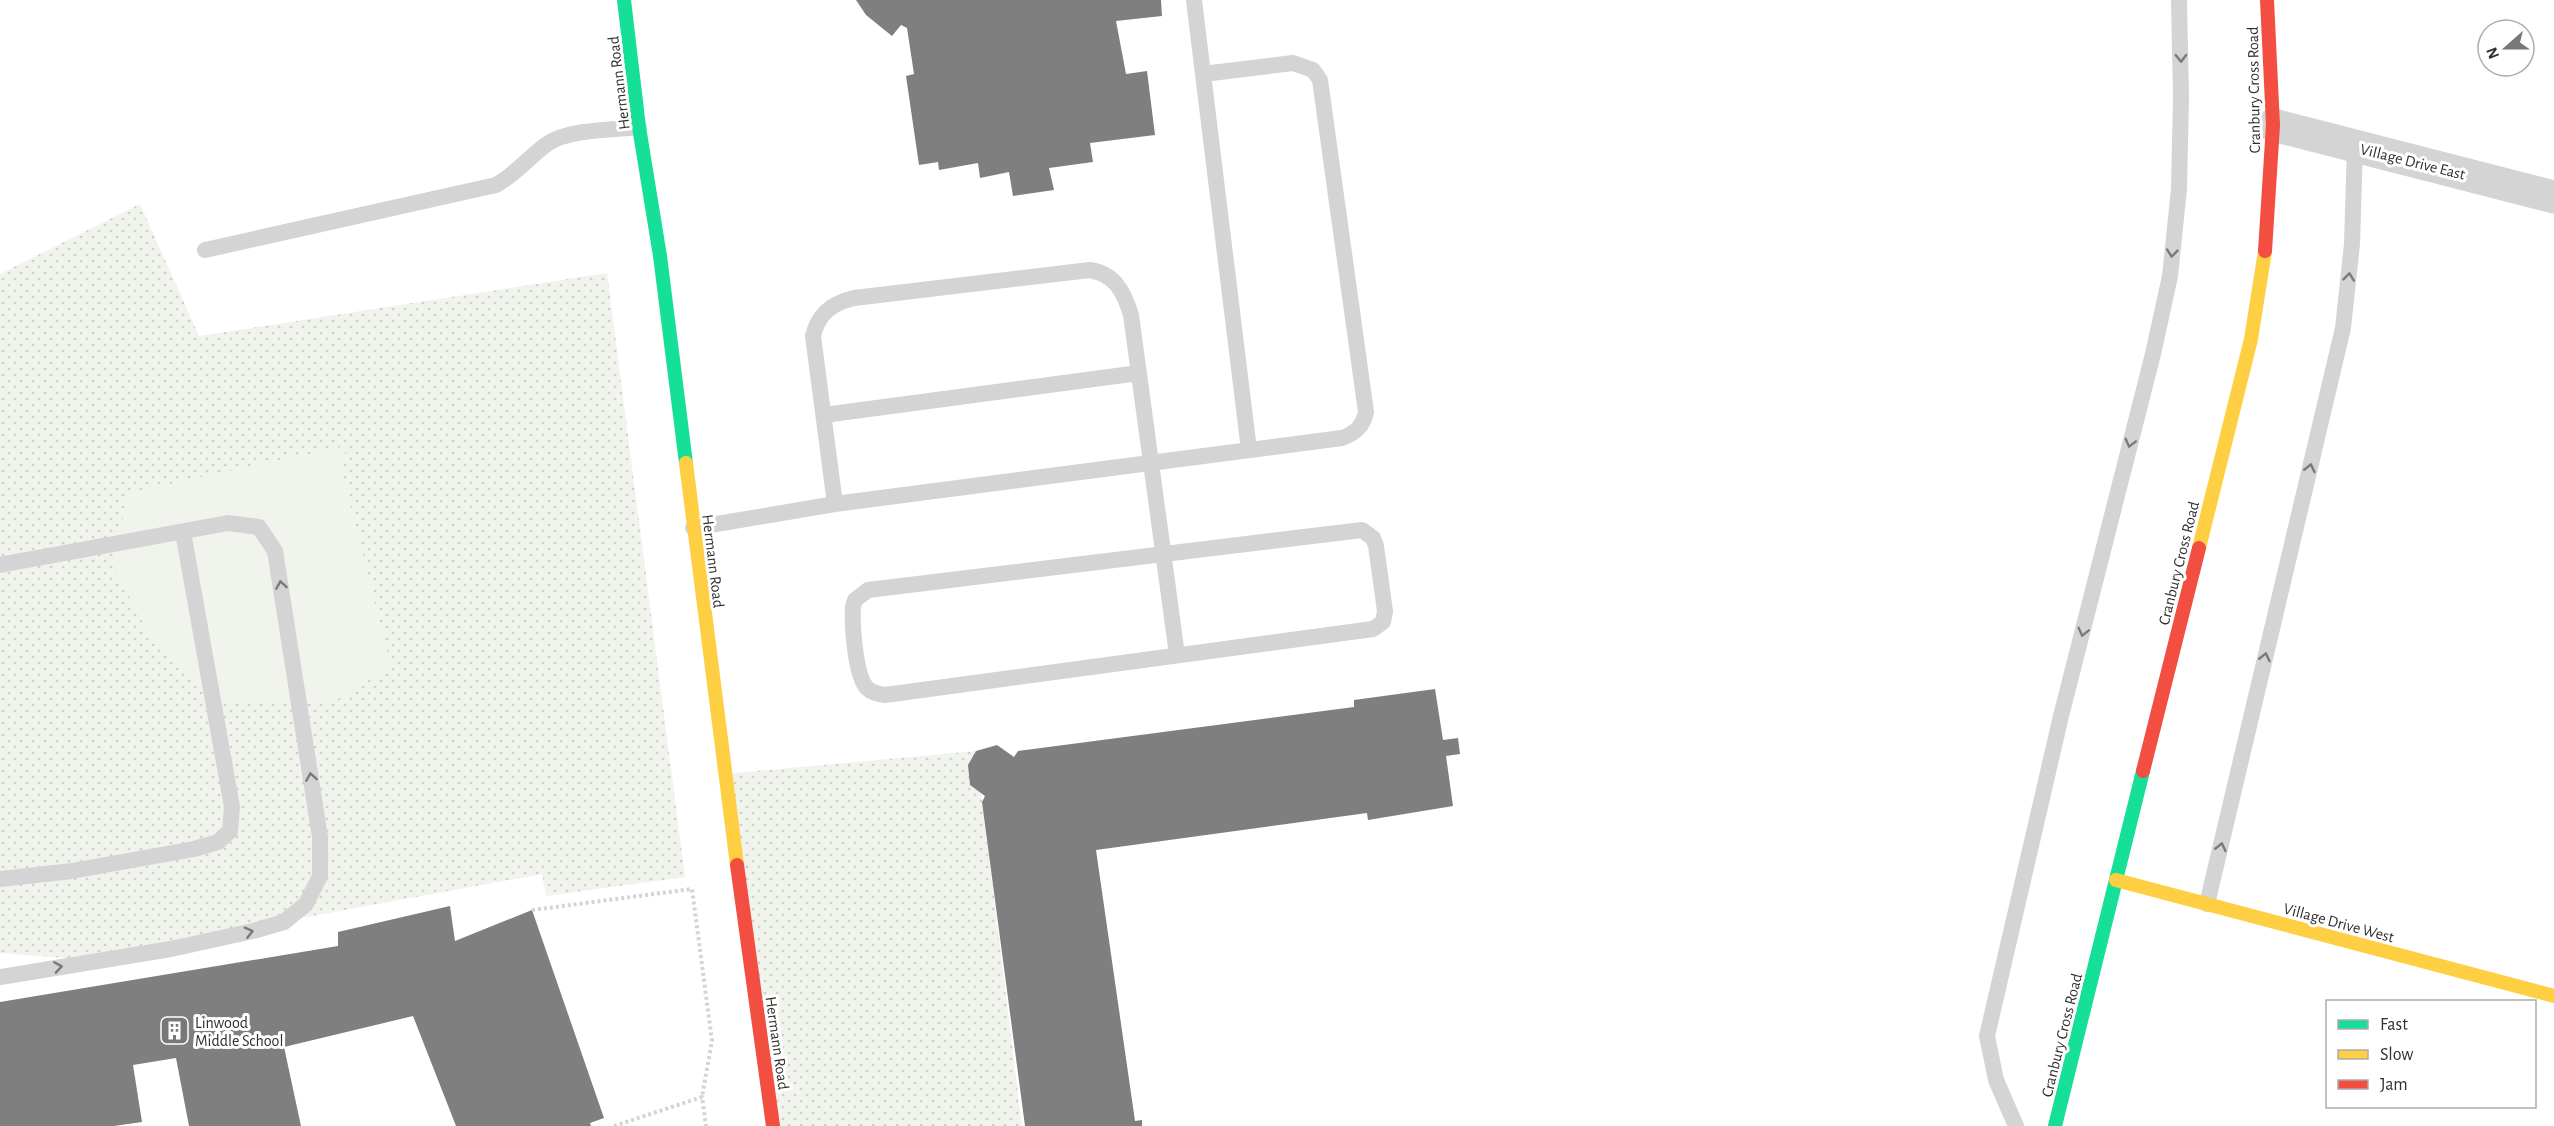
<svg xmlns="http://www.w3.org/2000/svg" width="2554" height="1126" font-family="'Alegreya Sans',sans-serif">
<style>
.grass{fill:url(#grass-dots)}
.garden{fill:#f1f4ed}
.building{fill:#7f7f7f}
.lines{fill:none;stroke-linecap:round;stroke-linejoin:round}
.path{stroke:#d4d4d4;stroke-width:4;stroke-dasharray:3 3;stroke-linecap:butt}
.lane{stroke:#d4d4d4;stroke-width:16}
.street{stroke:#d4d4d4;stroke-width:33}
.fast{stroke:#16e098;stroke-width:14}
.slow{stroke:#ffcf43;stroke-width:14}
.jam{stroke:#f24e42;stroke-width:14}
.oneway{stroke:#797979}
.labels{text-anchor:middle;stroke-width:6;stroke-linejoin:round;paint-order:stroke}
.street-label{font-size:16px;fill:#2f2f2f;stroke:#fff}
.poi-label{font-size:16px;fill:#2f2f2f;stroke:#fff;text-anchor:start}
</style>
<defs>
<pattern id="grass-dots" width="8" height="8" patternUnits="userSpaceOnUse" patternTransform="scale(1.5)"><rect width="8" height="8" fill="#f1f4ed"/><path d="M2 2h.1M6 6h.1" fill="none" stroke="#cfd2cc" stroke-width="1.8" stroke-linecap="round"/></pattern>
</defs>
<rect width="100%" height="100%" fill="#fff"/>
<path class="grass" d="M 140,204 L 199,336 L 607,273 L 685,877 L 546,896 L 542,874 L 78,959 L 0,953 L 0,274 Z
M 976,751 L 1022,1126 L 773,1126 L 724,774 Z"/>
<path class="garden" d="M 346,446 L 343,475 L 391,667 L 333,702 L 223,704 L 153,641 L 114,569 L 127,493 Z"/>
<path class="building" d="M 856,0 L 1161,0 L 1162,16 L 1116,21 L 1126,74 L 1147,71 L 1155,135 L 1090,143 L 1093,162 L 1049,168 L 1054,190 L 1013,196 L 1009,172 L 980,178 L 978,163 L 939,170 L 938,162 L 919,165 L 906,76 L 914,74 L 907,28 L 901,25 L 892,36 L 866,15 Z
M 1435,689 L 1443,740 L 1458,738 L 1460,754 L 1446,756 L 1453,806 L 1368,820 L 1367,813 L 1096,850 L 1135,1121 L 1142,1120 L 1142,1126 L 1025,1126 L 982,802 L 985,796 L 970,785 L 968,765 L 976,751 L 997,745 L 1014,757 L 1018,751 L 1354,707 L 1354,700 Z
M 450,906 L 455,941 L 532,910 L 604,1118 L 590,1123 L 591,1126 L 456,1126 L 413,1016 L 284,1047 L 301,1126 L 189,1126 L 176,1058 L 133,1065 L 142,1122 L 114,1126 L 0,1126 L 0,1002 L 338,946 L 338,932 Z"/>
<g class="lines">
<path class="path" d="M 532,910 L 692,889 L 712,1041 L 702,1097
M 614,1126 L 702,1097 L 706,1126"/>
<path class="lane" d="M 1203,74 L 1249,450
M 205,250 L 496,185 C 516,174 529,157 547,144 C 568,129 614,130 639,127
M 824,415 L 1139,373
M 835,504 L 813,336 C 818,314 832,303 854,298 L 1090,270 C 1115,274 1124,292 1131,315 L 1177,655
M 693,528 L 835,504 L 1342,438 C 1356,433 1363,426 1366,412 L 1320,80 L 1313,70 L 1293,63 L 1203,74 L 1194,0
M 1362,530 L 1373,538 L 1376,546 L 1385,611 L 1383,622 L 1373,629 L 885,695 C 878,694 872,693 867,688 C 855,676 852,624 853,607 L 855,600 L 868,590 Z
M 0,565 L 228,523 L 259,527 L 275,551 L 320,837 L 320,876 L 306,904 L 284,922 L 253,931 L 171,949 L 0,977
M 0,879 L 72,871 L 194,849 L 218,842 L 230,831 L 232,807 L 183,532
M 2207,904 L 2343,328 L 2352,244 L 2355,146
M 2016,1126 L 1996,1080 L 1987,1036 L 2061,716 L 2153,354 L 2170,276 L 2179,189 L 2181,97 L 2179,0"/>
<path class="street" d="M 2273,125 L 2554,197"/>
<path class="fast" d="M 624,0 L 639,127 L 660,256 L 686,463
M 2055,1126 L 2143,771"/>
<path class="slow" d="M 686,463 L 737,865
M 2199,548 L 2251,339 L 2265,251
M 2116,880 L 2554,996"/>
<path class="jam" d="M 2265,251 L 2273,125 L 2267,0
M 2143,771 L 2199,548
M 737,865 L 773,1126"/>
</g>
<defs><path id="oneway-chevron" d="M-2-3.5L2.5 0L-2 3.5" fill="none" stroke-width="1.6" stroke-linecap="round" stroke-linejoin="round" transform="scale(1.5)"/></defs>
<g class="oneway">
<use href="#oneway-chevron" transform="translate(2181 58) rotate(89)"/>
<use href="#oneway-chevron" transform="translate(2172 253) rotate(96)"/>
<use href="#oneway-chevron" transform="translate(2349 277) rotate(-84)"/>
<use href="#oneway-chevron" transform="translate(2130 443) rotate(104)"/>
<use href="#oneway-chevron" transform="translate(2310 468) rotate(-77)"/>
<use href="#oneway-chevron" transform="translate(281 585) rotate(-99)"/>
<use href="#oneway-chevron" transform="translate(2083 632) rotate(104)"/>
<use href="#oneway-chevron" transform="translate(2265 657) rotate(-77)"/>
<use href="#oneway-chevron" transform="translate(311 777) rotate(-99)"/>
<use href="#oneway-chevron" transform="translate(2221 847) rotate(-77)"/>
<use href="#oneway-chevron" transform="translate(249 932) rotate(-14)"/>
<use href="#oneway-chevron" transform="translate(58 967) rotate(-9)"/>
</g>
<defs>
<symbol id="building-square" viewBox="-11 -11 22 22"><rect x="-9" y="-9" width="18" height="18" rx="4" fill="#787878" stroke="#fff"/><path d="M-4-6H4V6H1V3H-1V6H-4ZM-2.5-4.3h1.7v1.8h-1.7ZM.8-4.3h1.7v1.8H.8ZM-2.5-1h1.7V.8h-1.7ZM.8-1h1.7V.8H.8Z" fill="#fff"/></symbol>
</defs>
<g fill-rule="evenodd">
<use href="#building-square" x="158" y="1014" width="33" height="33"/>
</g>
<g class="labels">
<g class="street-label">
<text transform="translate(618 83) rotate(-97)" y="6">Hermann Road</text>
<text transform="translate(2253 90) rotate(-91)" y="6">Cranbury Cross Road</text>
<text transform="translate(2413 161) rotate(14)" y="6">Village Drive East</text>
<text transform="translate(714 561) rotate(83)" y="6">Hermann Road</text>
<text transform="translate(2178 563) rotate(-76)" y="6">Cranbury Cross Road</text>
<text transform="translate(2339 922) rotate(15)" y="6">Village Drive West</text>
<text transform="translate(2061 1035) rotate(-76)" y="6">Cranbury Cross Road</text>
<text transform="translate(778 1043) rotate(82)" y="6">Hermann Road</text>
</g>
<g class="poi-label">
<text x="195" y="1028">Linwood<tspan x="195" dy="18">Middle School</tspan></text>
</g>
</g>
<rect x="2326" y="1000" width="210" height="108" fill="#ffffff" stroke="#acacac" stroke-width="1.5"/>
<rect x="2338" y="1020" width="30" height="9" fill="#16e098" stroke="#acacac" stroke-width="1.5"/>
<text x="2380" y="1030" font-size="18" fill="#2f2f2f">Fast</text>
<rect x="2338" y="1050" width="30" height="9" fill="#ffcf43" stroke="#acacac" stroke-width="1.5"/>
<text x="2380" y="1060" font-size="18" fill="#2f2f2f">Slow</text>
<rect x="2338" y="1080" width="30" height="9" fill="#f24e42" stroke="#acacac" stroke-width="1.5"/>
<text x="2380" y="1090" font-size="18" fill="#2f2f2f">Jam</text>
<g transform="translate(2506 48) rotate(249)"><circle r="28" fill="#ffffff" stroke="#acacac" stroke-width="1.5"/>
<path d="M0-4.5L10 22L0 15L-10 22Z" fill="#787878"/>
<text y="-9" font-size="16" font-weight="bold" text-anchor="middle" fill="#2f2f2f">N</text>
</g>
</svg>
